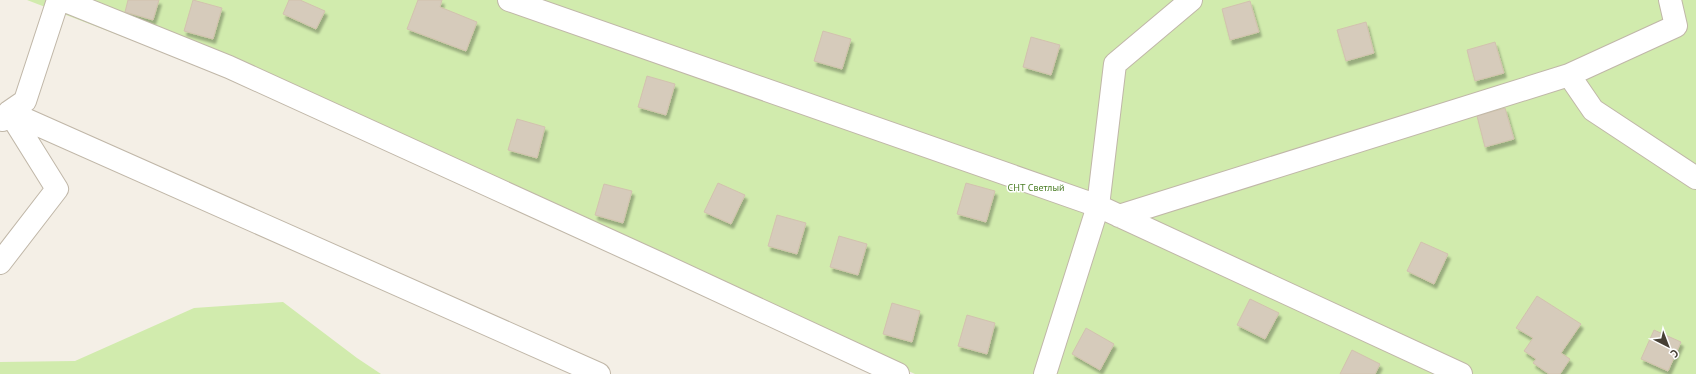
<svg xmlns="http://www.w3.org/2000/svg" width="1696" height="374" font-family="'PT Sans',sans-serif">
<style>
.green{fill:#d1ebad}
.building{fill:#d6cbbb;stroke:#d2c2ae;filter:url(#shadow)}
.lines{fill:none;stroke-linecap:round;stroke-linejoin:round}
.minor-casing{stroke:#c0b7a8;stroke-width:24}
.minor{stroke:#fff;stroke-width:22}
.labels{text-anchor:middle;stroke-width:3;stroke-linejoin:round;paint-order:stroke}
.park-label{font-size:10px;fill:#4a7d25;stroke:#fff}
</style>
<defs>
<filter id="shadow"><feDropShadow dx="2.5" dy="4.5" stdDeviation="1" flood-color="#0004"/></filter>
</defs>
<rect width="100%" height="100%" fill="#f4efe6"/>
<path class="green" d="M 27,0 L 1696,0 L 1696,374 L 915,374 L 450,162 Z
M 283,302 L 357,358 L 381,374 L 0,374 L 0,362 L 75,361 L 194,308 Z"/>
<path class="building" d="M 128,0 L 159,0 L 153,20 L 125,12 Z
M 193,0 L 222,8 L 213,39 L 184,31 Z
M 289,0 L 300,0 L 325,11 L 316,29 L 283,14 Z
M 418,0 L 442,0 L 440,7 L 477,22 L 466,51 L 407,29 Z
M 1250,1 L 1259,32 L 1230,40 L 1222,9 Z
M 1366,22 L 1374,53 L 1346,61 L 1337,30 Z
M 823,31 L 851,39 L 842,69 L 814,61 Z
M 1031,37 L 1060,45 L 1051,75 L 1023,67 Z
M 1495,42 L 1504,73 L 1475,81 L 1467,50 Z
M 647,76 L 675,84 L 666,115 L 638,107 Z
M 1505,108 L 1514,139 L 1485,147 L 1477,116 Z
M 517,119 L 545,127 L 537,158 L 508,150 Z
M 718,183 L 745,195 L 731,224 L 704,212 Z
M 966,183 L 995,191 L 986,222 L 957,214 Z
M 604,184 L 632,191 L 623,223 L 595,215 Z
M 777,215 L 806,223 L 797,254 L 768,246 Z
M 839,236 L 867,244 L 858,275 L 830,267 Z
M 1421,242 L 1448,254 L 1434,284 L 1407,271 Z
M 1537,296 L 1581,324 L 1561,353 L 1570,359 L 1560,374 L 1549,374 L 1533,363 L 1536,359 L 1524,351 L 1533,338 L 1516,328 Z
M 1250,299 L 1279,313 L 1265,339 L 1237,325 Z
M 892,303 L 920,311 L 912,342 L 883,334 Z
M 967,315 L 995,323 L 987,354 L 958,346 Z
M 1086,328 L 1114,344 L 1100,370 L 1072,354 Z
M 1654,330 L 1681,342 L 1668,371 L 1641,359 Z
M 1352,350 L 1380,364 L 1375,374 L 1340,374 Z"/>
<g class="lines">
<defs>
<path id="minor" d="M 63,0 L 229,67 L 661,264 L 898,374
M 509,0 L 1098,206 L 1461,374
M 1569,75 L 1676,26 L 1670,0
M 9,112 L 599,374
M 2,120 L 9,112 L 25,101 L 58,0
M 1119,216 L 1569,75 L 1593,110 L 1696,178
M 0,263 L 57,189 L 9,112
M 1045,374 L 1098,206 L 1115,64 L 1191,0"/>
</defs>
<use href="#minor" class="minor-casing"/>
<use href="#minor" class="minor"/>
</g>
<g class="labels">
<g class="park-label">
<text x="1036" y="191">СНТ Светлый</text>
</g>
</g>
<g transform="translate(1668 346) rotate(138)" stroke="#ffffff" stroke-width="3" paint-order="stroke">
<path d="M0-3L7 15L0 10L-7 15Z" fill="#474035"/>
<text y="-6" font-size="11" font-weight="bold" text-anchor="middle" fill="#474035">С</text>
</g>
</svg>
